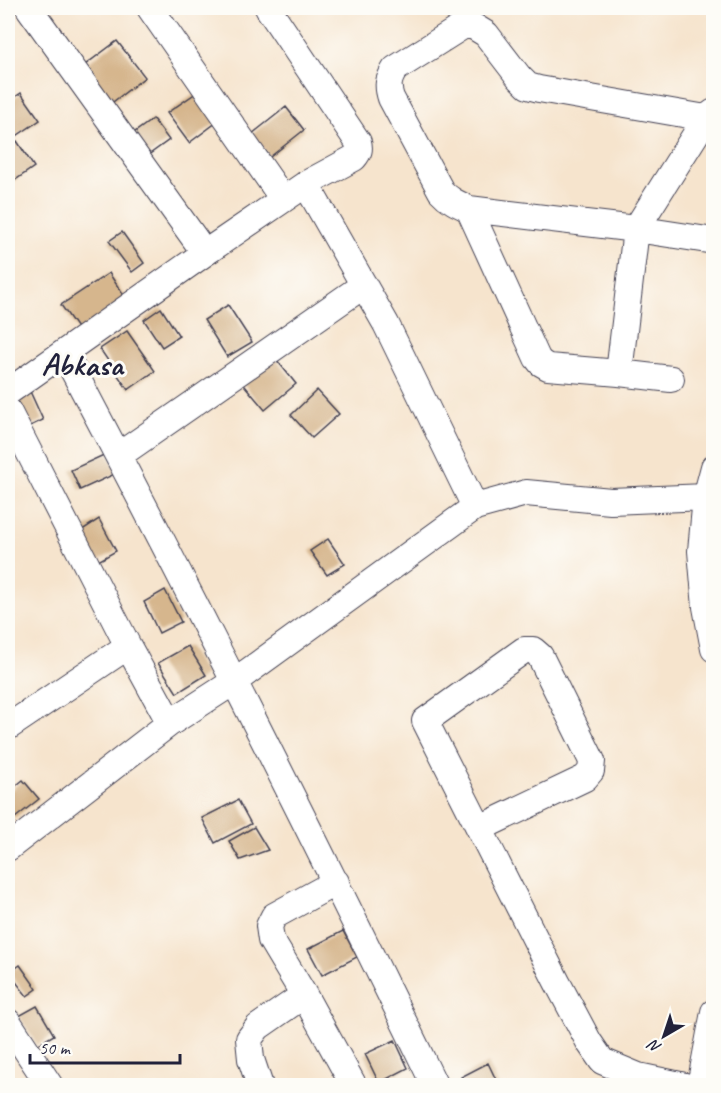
<svg xmlns="http://www.w3.org/2000/svg" width="721" height="1093" font-family="Caveat,sans-serif">
<style>
.building{fill:#d6b68d}
.lines{fill:none;stroke-linecap:round;stroke-linejoin:round}
.minor-casing{stroke:#423f51;stroke-width:28}
.minor{stroke:#fff;stroke-width:26}
.labels{text-anchor:middle;stroke-width:6;stroke-linejoin:round;paint-order:stroke}
.neighbourhood-label{font-size:32px;font-weight:bold;fill:#22223b;stroke:#fdfcf7}
</style>
<rect width="100%" height="100%" fill="#fdfcf7"/>
<filter id="ink" filterUnits="userSpaceOnUse"><feTurbulence type="fractalNoise" baseFrequency=".0167" numOctaves="2"/><feDisplacementMap in="SourceGraphic" scale="12" xChannelSelector="R" yChannelSelector="G"/><feConvolveMatrix kernelMatrix="1 2 1 2 8 2 1 2 1" color-interpolation-filters="sRGB"/></filter>
<filter id="wash" filterUnits="userSpaceOnUse"><feTurbulence type="fractalNoise" baseFrequency=".008" numOctaves="4" result="noise"/><feDisplacementMap in="SourceGraphic" scale="24" xChannelSelector="R" yChannelSelector="G"/><feGaussianBlur stdDeviation="1.35" result="paint"/><feColorMatrix in="noise" values="0 0 0 0 0 0 0 0 0 0 0 0 0 0 0 0 0 1.4 0 .05"/><feComposite in="paint" operator="in"/></filter>
<g filter="url(#wash)">
<rect width="100%" height="100%" fill="#f6e4cd"/>
<g id="blocks">
<path class="building" d="M 117,41 L 145,77 L 109,105 L 81,68 Z
M 21,93 L 40,120 L 15,137 L 8,126 L 8,102 Z
M 196,93 L 217,122 L 189,143 L 167,113 Z
M 286,107 L 304,130 L 270,157 L 252,134 Z
M 153,119 L 169,140 L 147,156 L 131,135 Z
M 17,141 L 34,167 L 8,185 L 8,148 Z
M 122,232 L 144,263 L 132,272 L 109,241 Z
M 109,273 L 126,299 L 79,331 L 61,305 Z
M 228,305 L 252,342 L 227,357 L 204,320 Z
M 161,308 L 179,336 L 162,347 L 144,320 Z
M 127,331 L 155,371 L 128,390 L 100,349 Z
M 272,354 L 296,384 L 265,410 L 240,380 Z
M 28,387 L 43,420 L 24,429 L 9,396 Z
M 317,390 L 339,414 L 312,438 L 291,415 Z
M 108,453 L 117,473 L 80,490 L 71,470 Z
M 99,519 L 116,551 L 93,564 L 76,534 Z
M 328,539 L 345,564 L 327,575 L 310,551 Z
M 165,590 L 181,622 L 159,633 L 144,602 Z
M 188,646 L 206,675 L 177,693 L 158,663 Z
M 23,780 L 39,799 L 15,818 L 8,809 L 8,792 Z
M 238,800 L 251,824 L 215,843 L 202,818 Z
M 254,827 L 268,850 L 240,860 L 229,841 Z
M 343,931 L 357,957 L 322,975 L 308,949 Z
M 20,965 L 37,989 L 27,996 L 9,973 Z
M 37,1006 L 54,1035 L 37,1045 L 19,1016 Z
M 395,1040 L 408,1068 L 379,1083 L 365,1054 Z
M 488,1063 L 499,1086 L 465,1086 L 461,1077 Z"/>
</g>
</g>
<g filter="url(#ink)">
<use href="#blocks" fill-opacity="0" stroke="#423f51" stroke-width="1.5"/>
<g class="lines">
<defs>
<path id="minor" d="M 29,8 L 205,253
M 150,8 L 283,199
M 706,118 L 539,89 L 528,86 L 519,77 L 486,34 L 473,26 L 463,26 L 395,69 C 388,80 387,86 391,98 L 441,191 C 449,200 458,204 469,209 L 636,229 L 714,241
M 306,184 L 386,324 L 475,507
M 469,209 L 537,358 L 541,363 L 548,367 L 619,373
M 64,353 C 192,595 315,839 435,1086
M 671,379 L 619,373 L 636,229 L 706,118 L 714,112
M 8,392 L 205,253 L 306,184 L 354,158 C 359,152 360,149 358,142 L 268,8
M 8,411 L 128,646 L 170,723
M 118,456 L 364,285
M 714,467 L 706,497 L 714,499
M 8,727 L 128,646
M 480,828 L 585,778 L 591,771 L 592,761 L 540,656 L 533,650 L 524,650 L 425,721 L 557,982 L 589,1042 L 602,1061 L 638,1076 L 685,1086
M 8,848 L 170,723 L 235,681 L 475,507 L 526,493 L 611,501 L 706,497 L 701,551 L 706,607 L 714,649
M 336,882 L 274,916 L 269,926 L 271,940 L 304,995 L 354,1086
M 8,1022 L 50,1086
M 260,1086 L 251,1059 L 249,1039 L 258,1027 L 304,995
M 700,1086 L 714,1012"/>
</defs>
<use href="#minor" class="minor-casing"/>
<use href="#minor" class="minor"/>
</g>
</g>
<g class="labels">
<g class="neighbourhood-label">
<text x="82" y="375">Abkasa</text>
</g>
</g>
<rect width="721" height="1093" fill="none" stroke="#fdfcf7" stroke-width="30"/>
<g transform="translate(664 1036) rotate(219)" stroke="#fdfcf7" stroke-width="4.5" paint-order="stroke">
<path d="M0-4.5L10 22L0 15L-10 22Z" fill="#22223b"/>
<text y="-9" font-size="16" font-weight="bold" text-anchor="middle" fill="#22223b">N</text>
</g>
<path d="M30 1054v9h150v-9" fill="none" stroke="#22223b" stroke-width="3"/>
<text x="39" y="1054" font-size="18" fill="#22223b" stroke="#fdfcf7" stroke-width="4.5" paint-order="stroke">50 m</text>
</svg>
